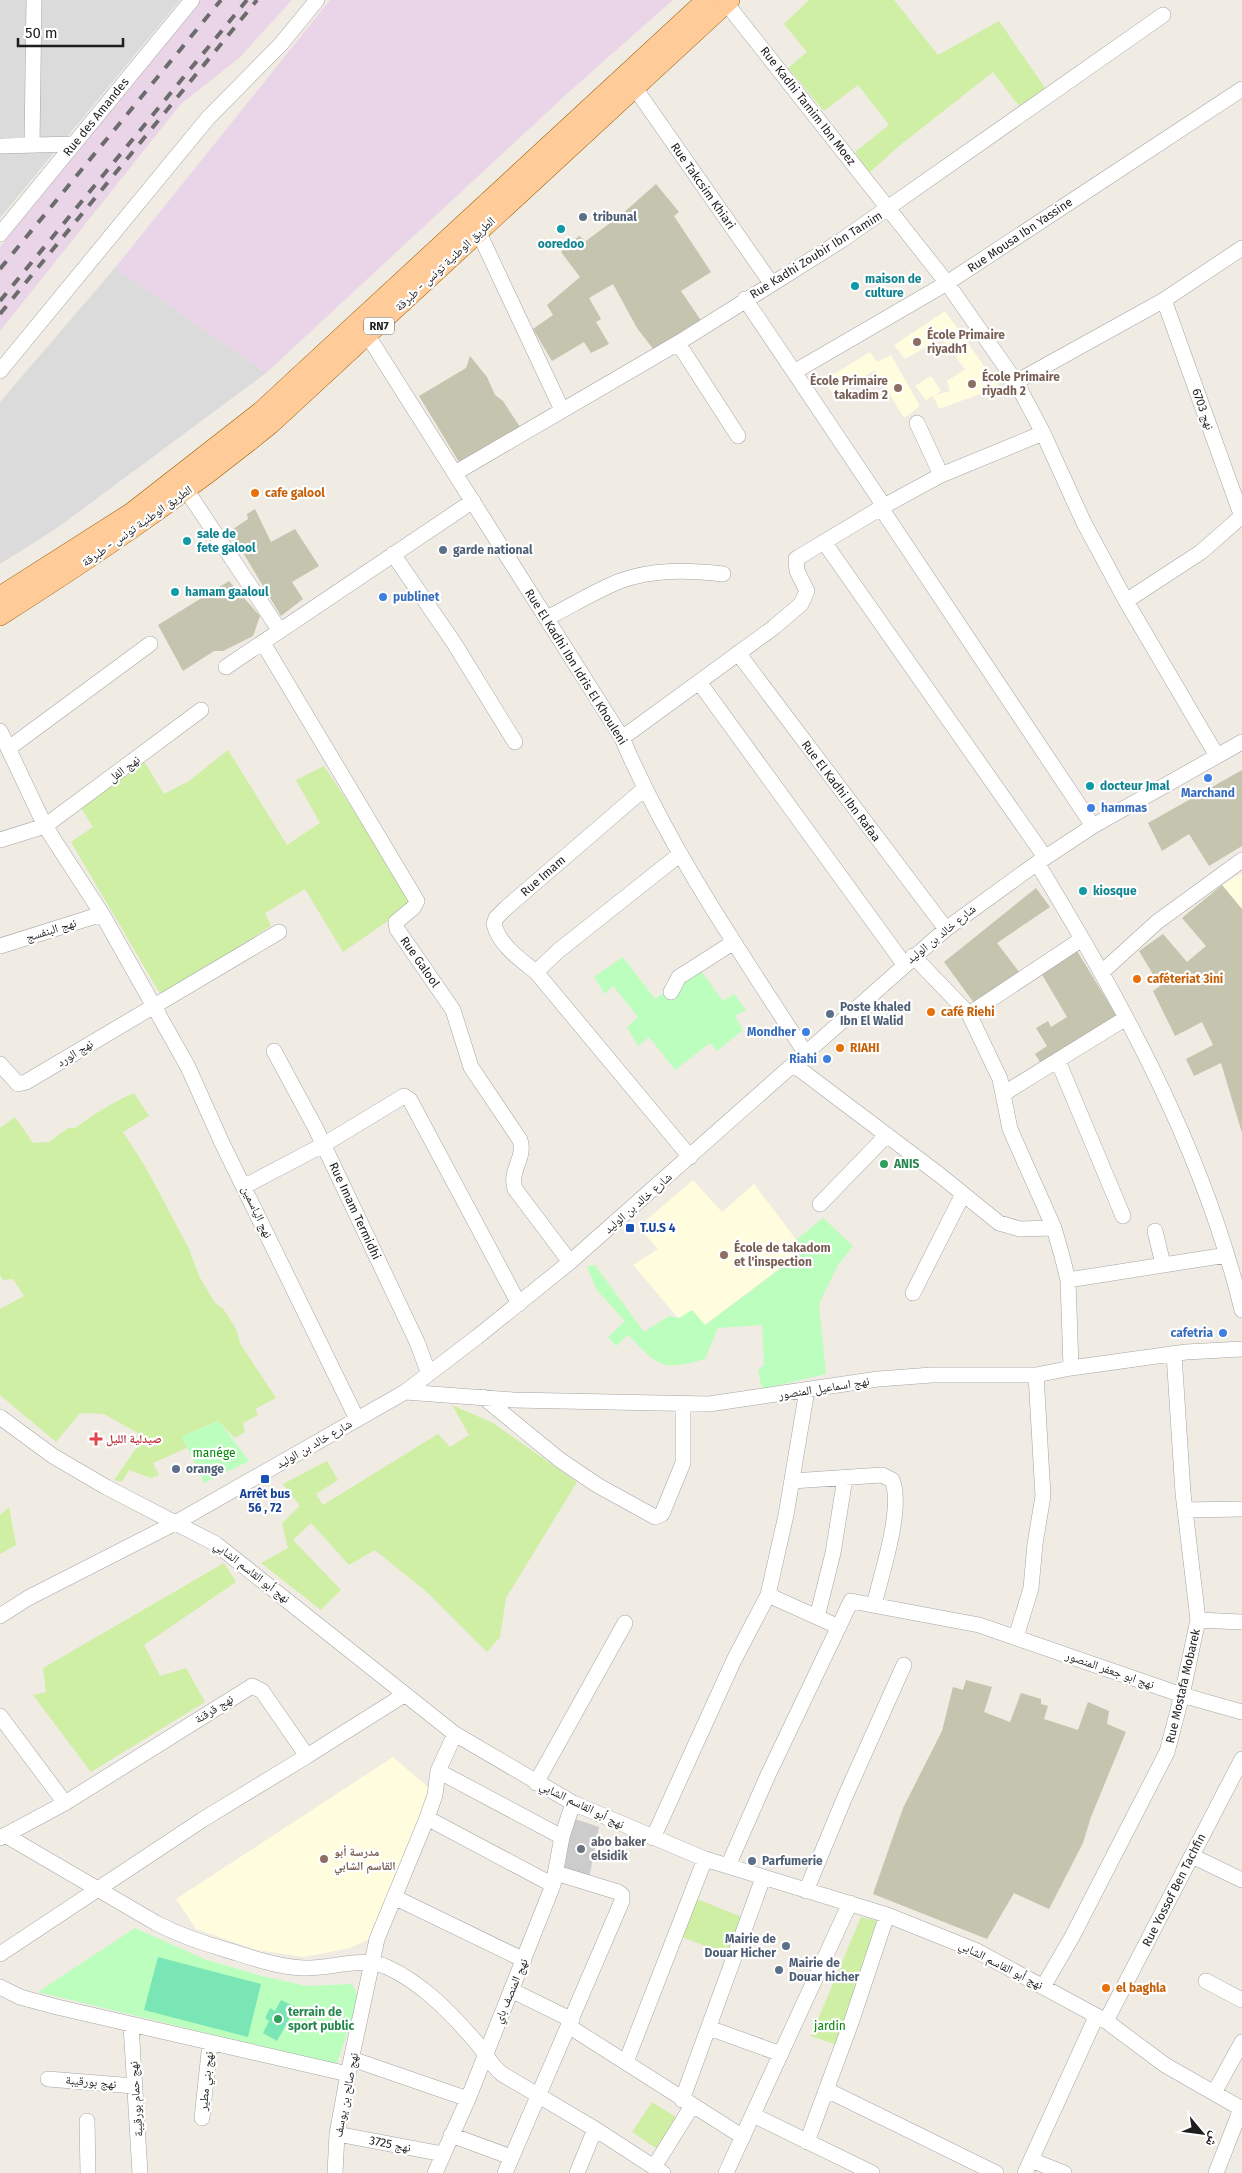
<svg xmlns="http://www.w3.org/2000/svg" width="1242" height="2173" font-family="'Fira Sans','Noto Naskh Arabic',sans-serif">
<style>
.residential{fill:#dcdbdb}
.industrial{fill:#ead4e7}
.education{fill:#fffddd}
.religious{fill:#ccc}
.construction{fill:#c5c4ae}
.grass{fill:#ceefa4}
.park{fill:#bcfebd}
.pitch{fill:#7ae6b5}
.lines{fill:none;stroke-linecap:round;stroke-linejoin:round}
.minor-casing{stroke:#a5a5a5;stroke-width:16}
.major-casing{stroke:#985c00;stroke-width:20}
.minor{stroke:#fff;stroke-width:15}
.major{stroke:#fc9;stroke-width:19}
.rail{stroke:#6c6c6c;stroke-width:4;stroke-dasharray:10 10;stroke-linecap:butt}
.service-dot{fill:#5c6f8a;stroke:#fff;stroke-width:2}
.culture-dot{fill:#0f9aa8;stroke:#fff;stroke-width:2}
.education-dot{fill:#8d6e63;stroke:#fff;stroke-width:2}
.food-dot{fill:#e8710a;stroke:#fff;stroke-width:2}
.shop-dot{fill:#3f7fe0;stroke:#fff;stroke-width:2}
.leisure-dot{fill:#2e9e5b;stroke:#fff;stroke-width:2}
.transit-dot{fill:#1a4fb4;stroke:#fff;stroke-width:2}
.health-dot{fill:#e0444e;stroke:#fff;stroke-width:2}
.worship-dot{fill:#6b7280;stroke:#fff;stroke-width:2}
.labels{text-anchor:middle;stroke-width:4.5;stroke-linejoin:round;paint-order:stroke}
.shield{fill:#fff;stroke:#626262;stroke-width:1}
.shield-label{font-size:11px;font-weight:bold;fill:#1e1e1e}
.street-label{font-size:12px;fill:#1e1e1e;stroke:#fff}
.service-label{font-size:12px;font-weight:bold;fill:#4e5e75;stroke:#fff;text-anchor:start}
.culture-label{font-size:12px;font-weight:bold;fill:#0d838f;stroke:#fff;text-anchor:start}
.education-label{font-size:12px;font-weight:bold;fill:#785e54;stroke:#fff;text-anchor:start}
.food-label{font-size:12px;font-weight:bold;fill:#c56008;stroke:#fff;text-anchor:start}
.shop-label{font-size:12px;font-weight:bold;fill:#366cbe;stroke:#fff;text-anchor:end}
.leisure-label{font-size:12px;font-weight:bold;fill:#27864d;stroke:#fff;text-anchor:start}
.transit-label{font-size:12px;font-weight:bold;fill:#164399;stroke:#fff;text-anchor:start}
.health-label{font-size:12px;font-weight:bold;fill:#be3a42;stroke:#fff;text-anchor:start}
.park-label{font-size:12px;fill:#028604;stroke:#fff}
.worship-label{font-size:12px;font-weight:bold;fill:#5b616d;stroke:#fff;text-anchor:start}
</style>
<rect width="100%" height="100%" fill="#f0ebe3"/>
<path class="residential" d="M 0,0 L 180,0 L 0,218 Z
M 115,268 L 266,373 L 57,528 L 0,564 L 0,402 Z"/>
<path class="industrial" d="M 201,0 L 292,0 L 239,58 L 180,105 L 0,331 L 0,247 Z
M 330,0 L 673,0 L 571,90 L 266,373 L 115,268 Z"/>
<path class="education" d="M 945,311 L 999,387 L 939,409 L 933,396 L 926,400 L 915,386 L 931,376 L 941,391 L 935,395 L 950,391 L 947,381 L 965,369 L 941,338 L 905,359 L 894,345 Z
M 870,352 L 877,362 L 891,355 L 920,406 L 904,418 L 875,370 L 833,395 L 824,380 Z
M 1242,873 L 1242,909 L 1222,885 Z
M 693,1180 L 722,1212 L 754,1184 L 804,1250 L 705,1325 L 679,1319 L 633,1265 L 658,1249 L 638,1227 Z
M 393,1757 L 435,1793 L 383,1933 L 350,1948 L 304,1957 L 257,1950 L 196,1929 L 176,1899 Z"/>
<path class="religious" d="M 572,1818 L 599,1827 L 589,1878 L 564,1871 Z"/>
<path class="construction" d="M 656,184 L 679,212 L 674,216 L 711,272 L 681,291 L 702,322 L 654,350 L 637,328 L 613,284 L 589,298 L 601,319 L 596,322 L 609,344 L 591,353 L 584,342 L 552,361 L 533,329 L 553,315 L 547,305 L 580,277 L 561,252 L 579,236 L 586,241 L 622,214 Z
M 470,356 L 487,377 L 495,395 L 503,401 L 520,427 L 459,462 L 419,396 L 466,368 Z
M 255,509 L 271,542 L 295,529 L 319,566 L 292,582 L 303,599 L 281,616 L 230,531 L 248,519 L 247,514 Z
M 229,581 L 260,616 L 253,636 L 223,651 L 214,651 L 183,671 L 158,625 Z
M 1242,770 L 1242,846 L 1209,866 L 1189,834 L 1162,851 L 1148,823 Z
M 1222,885 L 1242,909 L 1242,1133 L 1221,1063 L 1194,1076 L 1186,1059 L 1213,1045 L 1202,1022 L 1175,1036 L 1153,991 L 1160,986 L 1139,951 L 1163,934 L 1187,962 L 1206,946 L 1182,918 Z
M 1036,888 L 1050,907 L 997,943 L 1020,973 L 974,1003 L 944,962 Z
M 1077,951 L 1118,1018 L 1042,1065 L 1035,1054 L 1047,1046 L 1036,1028 L 1048,1021 L 1051,1027 L 1067,1017 L 1041,973 Z
M 966,1680 L 992,1687 L 984,1712 L 1010,1722 L 1021,1693 L 1041,1699 L 1041,1704 L 1048,1706 L 1044,1719 L 1078,1730 L 1088,1702 L 1109,1711 L 1107,1724 L 1126,1732 L 1091,1817 L 1083,1843 L 1049,1909 L 1014,1893 L 987,1939 L 873,1894 L 903,1808 L 942,1731 L 953,1687 L 963,1690 Z"/>
<path class="grass" d="M 809,0 L 894,0 L 938,55 L 999,21 L 1045,88 L 1019,106 L 993,72 L 899,146 L 869,173 L 855,152 L 889,125 L 858,85 L 824,111 L 788,68 L 807,52 L 784,24 Z
M 228,750 L 287,845 L 320,823 L 296,780 L 324,766 L 415,902 L 343,952 L 305,889 L 265,913 L 271,926 L 162,997 L 71,842 L 93,827 L 73,795 L 142,758 L 164,794 L 189,781 Z
M 134,1093 L 149,1116 L 123,1132 L 146,1168 L 188,1247 L 200,1278 L 215,1303 L 224,1310 L 236,1329 L 241,1345 L 276,1398 L 255,1409 L 258,1415 L 243,1423 L 245,1432 L 235,1438 L 218,1421 L 182,1436 L 187,1448 L 153,1463 L 159,1475 L 151,1478 L 129,1470 L 122,1482 L 114,1480 L 137,1447 L 132,1444 L 138,1433 L 104,1414 L 80,1413 L 56,1442 L 0,1395 L 0,1309 L 24,1296 L 13,1279 L 3,1280 L 0,1275 L 0,1128 L 15,1117 L 33,1143 L 49,1142 L 68,1128 L 75,1128 C 93,1115 113,1102 134,1093 Z
M 452,1405 L 493,1423 L 577,1482 L 506,1598 L 500,1637 L 487,1652 L 429,1594 L 375,1550 L 349,1565 L 311,1523 L 293,1540 L 341,1590 L 321,1610 L 261,1563 L 288,1548 L 282,1523 L 300,1506 L 283,1484 L 327,1461 L 338,1480 L 316,1494 L 323,1505 L 438,1434 L 450,1447 L 469,1435 Z
M 9,1507 L 16,1545 L 0,1554 L 0,1515 Z
M 224,1563 L 236,1582 L 144,1645 L 160,1676 L 186,1668 L 205,1702 L 91,1772 L 33,1695 L 46,1692 L 43,1668 Z
M 697,1899 L 744,1918 L 728,1955 L 682,1937 Z
M 861,1917 L 878,1921 L 837,2045 L 811,2036 Z
M 652,2102 L 679,2119 L 659,2150 L 632,2132 Z"/>
<path class="park" d="M 623,957 L 655,999 L 699,968 L 723,1001 L 734,994 L 746,1010 L 735,1016 L 743,1030 L 717,1051 L 710,1043 L 675,1070 L 649,1037 L 638,1046 L 627,1027 L 638,1017 L 613,986 L 605,994 L 594,977 Z
M 823,1218 L 853,1246 L 838,1265 L 819,1304 L 826,1374 L 762,1389 L 758,1370 L 764,1365 L 762,1325 L 718,1328 L 705,1359 C 660,1372 659,1366 628,1335 L 616,1346 L 608,1337 L 625,1321 L 596,1289 L 587,1266 L 595,1265 L 644,1332 L 669,1316 L 679,1318 L 692,1310 L 705,1325 L 804,1251 L 796,1240 Z
M 219,1421 L 249,1461 L 204,1483 L 182,1436 Z
M 135,1928 L 204,1959 L 262,1976 L 306,1986 L 352,1984 L 359,1998 L 337,2063 L 330,2063 L 38,1992 Z"/>
<path class="pitch" d="M 158,1957 L 261,1984 L 248,2037 L 144,2010 Z
M 281,2000 L 296,2007 L 277,2041 L 263,2033 L 269,2021 L 265,2018 L 270,2008 L 275,2011 Z"/>
<g class="lines">
<defs>
<path id="minor" d="M 635,88 L 771,283
M 32,145 L 34,0
M 0,146 L 74,144
M 479,233 L 562,410
M 0,234 L 192,0
M 745,299 L 884,506
M 1164,300 L 1242,517
M 368,336 L 622,738 C 670,851 740,951 806,1054
M 678,343 L 738,436
M 0,371 L 208,118 L 281,44 L 317,0
M 794,372 L 947,283 L 1242,89
M 1016,382 L 1164,300 L 1242,248
M 917,423 L 941,475
M 1043,433 L 1084,523 L 1126,601 L 1217,756
M 455,473 L 678,343 L 842,240 L 1163,15
M 187,491 L 280,631
M 881,508 L 1093,826
M 824,542 L 1045,857
M 393,554 L 454,643 L 515,742
M 1126,601 L 1201,552 L 1242,516
M 547,618 C 571,606 595,591 620,581 C 653,569 688,570 723,574
M 263,643 L 417,901 L 413,908 L 396,922 L 397,929 L 453,1010 L 471,1067 L 520,1140 C 526,1158 509,1170 515,1189 L 570,1262
M 738,653 L 946,929
M 226,667 L 473,501
M 699,682 L 904,964
M 0,731 L 45,826 L 102,914 L 188,1067 L 222,1143 L 357,1419
M 622,738 L 773,628 L 801,604 L 807,591 L 797,571 L 796,559 L 799,557 L 884,506 L 941,475 L 1043,433 L 1016,382 L 947,283 L 726,3
M 9,748 L 150,644
M 644,789 L 506,908 L 496,918 L 494,924 C 499,945 521,960 536,972 L 690,1157
M 0,840 L 45,826 L 201,710
M 1037,863 C 1123,1004 1203,1149 1242,1310
M 0,946 L 102,914
M 913,956 L 969,1014 L 1000,1079 L 1010,1129 L 1054,1228 L 1062,1256 L 1068,1280 L 1071,1368
M 536,972 L 558,951 L 679,855
M 1102,972 L 1157,922 L 1242,860
M 671,992 L 679,977 L 734,942
M 969,1014 L 1082,939
M 274,1051 L 315,1127 L 417,1342 L 429,1374
M 1058,1061 L 1123,1216
M 0,1064 L 18,1084 L 26,1082 L 279,932
M 794,1065 L 941,1176 L 999,1223 L 1020,1229 L 1054,1228
M 1003,1094 L 1126,1018
M 245,1186 L 323,1145 L 404,1096 L 410,1100 L 519,1304
M 820,1204 L 887,1135
M 1155,1231 L 1163,1264
M 1068,1280 L 1227,1255
M 913,1293 L 963,1194
M 405,1392 L 513,1400 L 709,1404 L 878,1379 L 932,1375 L 1036,1375 L 1071,1368 L 1186,1352 L 1242,1349
M 483,1397 L 560,1460 L 597,1485 L 655,1517 L 662,1514 L 683,1463 L 683,1405
M 0,1417 L 53,1456 L 106,1487 L 216,1544 L 455,1734 L 573,1803 L 705,1859 L 887,1915 L 977,1951 L 1106,2021 L 1165,2065 L 1242,2109
M 792,1481 L 882,1475 L 892,1480 C 904,1508 881,1575 874,1605
M 1185,1510 L 1242,1509
M 768,1595 L 839,1627
M 0,1616 L 28,1598 L 177,1522 L 405,1392 L 477,1337 L 570,1262 L 946,929 L 1037,863 L 1093,826 L 1242,742
M 817,1617 L 833,1553 L 845,1478
M 1198,1620 L 1242,1622
M 1016,1637 L 1031,1588 L 1035,1544 L 1043,1496 L 1036,1375
M 0,1716 L 65,1803
M 438,1771 L 562,1837
M 536,1783 L 625,1623
M 427,1818 L 553,1885
M 5,1835 L 156,1923 C 179,1935 202,1943 227,1950 C 253,1958 277,1967 304,1968 C 330,1969 362,1956 387,1967 C 422,1983 451,2013 476,2042 C 485,2053 491,2065 502,2074 L 595,2129 L 663,2173
M 0,1838 L 65,1803 L 252,1686 L 262,1691 L 307,1756 L 404,1695
M 653,1838 L 734,1660 L 768,1595 L 786,1515 L 807,1390
M 1192,1856 L 1242,1880
M 728,1866 L 768,1775 L 851,1601 L 979,1625 L 1182,1695 L 1242,1712
M 806,1891 L 844,1799 L 904,1665
M 394,1897 L 524,1960
M 0,1954 L 202,1820 L 307,1756
M 1206,1981 L 1242,2000
M 0,1987 L 20,1997 L 57,2007 L 348,2074
M 1043,1987 L 1072,1937 L 1167,1752 L 1182,1695 L 1198,1620 L 1183,1493 L 1174,1354
M 511,1990 L 572,2020
M 1106,2021 L 1242,1759
M 131,2025 L 140,2173
M 570,2027 L 743,2137
M 709,2028 L 781,2054
M 352,2059 L 468,2099
M 626,2062 L 705,1859
M 48,2079 L 134,2086
M 827,2090 L 996,2173
M 1214,2093 L 1242,2042
M 682,2100 L 763,1878
M 753,2115 L 872,2173
M 202,2118 L 210,2043
M 87,2121 L 88,2173
M 337,2134 L 443,2154
M 451,2135 L 511,2157
M 807,2142 L 852,2020 L 887,1915
M 1031,2160 L 1064,2173
M 654,2167 L 692,2106
M 335,2173 L 337,2134 L 348,2074 L 377,1939 L 427,1818 L 435,1795 L 438,1771 L 455,1734
M 435,2173 L 468,2099 L 553,1885 L 562,1837 L 573,1803
M 505,2173 L 622,1901 L 622,1895 L 618,1892 L 556,1873
M 577,2173 L 595,2129
M 726,2173 L 850,1903
M 1025,2173 L 1096,2017
M 1216,2173 L 1241,2109"/>
<path id="major" d="M 0,596 L 132,512 L 260,412 L 706,0
M 0,616 C 96,555 183,496 271,424 L 730,0"/>
</defs>
<use href="#minor" class="minor-casing"/>
<use href="#major" class="major-casing"/>
<use href="#minor" class="minor"/>
<use href="#major" class="major"/>
<path class="rail" d="M 0,269 L 221,0
M 0,301 L 247,0
M 0,314 L 257,0"/>
</g>
<g class="service-dot">
<circle cx="583" cy="217" r="5"/>
<circle cx="443" cy="550" r="5"/>
<circle cx="830" cy="1014" r="5"/>
<circle cx="176" cy="1469" r="5"/>
<circle cx="752" cy="1861" r="5"/>
<circle cx="786" cy="1946" r="5"/>
<circle cx="779" cy="1970" r="5"/>
</g>
<g class="culture-dot">
<circle cx="561" cy="229" r="5"/>
<circle cx="855" cy="286" r="5"/>
<circle cx="187" cy="541" r="5"/>
<circle cx="175" cy="592" r="5"/>
<circle cx="1090" cy="786" r="5"/>
<circle cx="1083" cy="891" r="5"/>
</g>
<g class="education-dot">
<circle cx="917" cy="342" r="5"/>
<circle cx="972" cy="384" r="5"/>
<circle cx="898" cy="388" r="5"/>
<circle cx="724" cy="1255" r="5"/>
<circle cx="324" cy="1859" r="5"/>
</g>
<g class="food-dot">
<circle cx="255" cy="493" r="5"/>
<circle cx="1137" cy="979" r="5"/>
<circle cx="931" cy="1012" r="5"/>
<circle cx="840" cy="1048" r="5"/>
<circle cx="1106" cy="1988" r="5"/>
</g>
<g class="shop-dot">
<circle cx="383" cy="597" r="5"/>
<circle cx="1208" cy="778" r="5"/>
<circle cx="1091" cy="808" r="5"/>
<circle cx="806" cy="1032" r="5"/>
<circle cx="827" cy="1059" r="5"/>
<circle cx="1223" cy="1333" r="5"/>
</g>
<g class="leisure-dot">
<circle cx="884" cy="1164" r="5"/>
<circle cx="278" cy="2019" r="5"/>
</g>
<g class="transit-dot">
<rect x="625" y="1223" width="10" height="10" rx="2.5"/>
<rect x="260" y="1474" width="10" height="10" rx="2.5"/>
</g>
<path class="health-dot" d="M93.5 1431.5h5v5h5v5h-5v5h-5v-5h-5v-5h5z"/>
<circle class="worship-dot" cx="581" cy="1849" r="5"/>
<g class="labels">
<rect class="shield" x="364" y="317.5" width="30" height="17" rx="4"/>
<g class="shield-label">
<text x="379" y="330">RN7</text>
</g>
<g class="street-label">
<text transform="translate(808 106) rotate(52)" y="4">Rue Kadhi Tamim Ibn Moez</text>
<text transform="translate(96 117) rotate(-51)" y="4">Rue des Amandes</text>
<text transform="translate(703 186) rotate(55)" y="4">Rue Takcsim Khiari</text>
<text transform="translate(1020 235) rotate(-34)" y="4">Rue Mousa Ibn Yassine</text>
<text transform="translate(816 255) rotate(-32)" y="4">Rue Kadhi Zoubir Ibn Tamim</text>
<text transform="translate(445 264) rotate(-43)" y="4">الطريق الوطنية تونس - طبرقة</text>
<text transform="translate(1203 409) rotate(70)" y="4">نهج 6703</text>
<text transform="translate(137 526) rotate(-35)" y="4">الطريق الوطنية تونس - طبرقة</text>
<text transform="translate(576 667) rotate(58)" y="4">Rue El Kadhi Ibn Idris El Khouleni</text>
<text transform="translate(124 769) rotate(-37)" y="4">نهج الفل</text>
<text transform="translate(841 791) rotate(53)" y="4">Rue El Kadhi Ibn Rafaa</text>
<text transform="translate(543 876) rotate(-41)" y="4">Rue Imam</text>
<text transform="translate(51 930) rotate(-17)" y="4">نهج البنفسج</text>
<text transform="translate(941 934) rotate(-39)" y="4">شارع خالد بن الوليد</text>
<text transform="translate(420 962) rotate(55)" y="4">Rue Galool</text>
<text transform="translate(75 1053) rotate(-32)" y="4">نهج الورد</text>
<text transform="translate(638 1203) rotate(-41)" y="4">شارع خالد بن الوليد</text>
<text transform="translate(355 1211) rotate(65)" y="4">Rue Imam Termidhi</text>
<text transform="translate(257 1212) rotate(65)" y="4">نهج الياسمين</text>
<text transform="translate(824 1388) rotate(-9)" y="4">نهج اسماعيل المنصور</text>
<text transform="translate(314 1444) rotate(-30)" y="4">شارع خالد بن الوليد</text>
<text transform="translate(252 1572) rotate(38)" y="4">نهج أبو القاسم الشابي</text>
<text transform="translate(1110 1670) rotate(19)" y="4">نهج ابو جعفر المنصور</text>
<text transform="translate(1183 1686) rotate(-77)" y="4">Rue Mostafa Mobarek</text>
<text transform="translate(214 1709) rotate(-32)" y="4">نهج قرقنة</text>
<text transform="translate(582 1805) rotate(26)" y="4">نهج أبو القاسم الشابي</text>
<text transform="translate(1174 1890) rotate(-63)" y="4">Rue Yossof Ben Tachfin</text>
<text transform="translate(1001 1965) rotate(27)" y="4">نهج أبو القاسم الشابي</text>
<text transform="translate(511 1991) rotate(-67)" y="4">نهج المنصف باي</text>
<text transform="translate(206 2081) rotate(-84)" y="4">نهج بني مطير</text>
<text transform="translate(91 2082) rotate(5)" y="4">نهج بورقيبة</text>
<text transform="translate(346 2095) rotate(-79)" y="4">نهج صالح بن يوسف</text>
<text transform="translate(136 2099) rotate(-94)" y="4">نهج حمام بورقيبة</text>
<text transform="translate(390 2144) rotate(11)" y="4">نهج 3725</text>
</g>
<g class="service-label">
<text x="593" y="221">tribunal</text>
<text x="453" y="554">garde national</text>
<text x="840" y="1011">Poste khaled<tspan x="840" dy="14">Ibn El Walid</tspan></text>
<text x="186" y="1473">orange</text>
<text x="762" y="1865">Parfumerie</text>
<text x="776" y="1943" text-anchor="end">Mairie de<tspan x="776" dy="14">Douar Hicher</tspan></text>
<text x="789" y="1967">Mairie de<tspan x="789" dy="14">Douar hicher</tspan></text>
</g>
<g class="culture-label">
<text x="561" y="248" text-anchor="middle">ooredoo</text>
<text x="865" y="283">maison de<tspan x="865" dy="14">culture</tspan></text>
<text x="197" y="538">sale de<tspan x="197" dy="14">fete galool</tspan></text>
<text x="185" y="596">hamam gaaloul</text>
<text x="1100" y="790">docteur Jmal</text>
<text x="1093" y="895">kiosque</text>
</g>
<g class="education-label">
<text x="927" y="339">École Primaire<tspan x="927" dy="14">riyadh1</tspan></text>
<text x="982" y="381">École Primaire<tspan x="982" dy="14">riyadh 2</tspan></text>
<text x="888" y="385" text-anchor="end">École Primaire<tspan x="888" dy="14">takadim 2</tspan></text>
<text x="734" y="1252">École de takadom<tspan x="734" dy="14">et l'inspection</tspan></text>
<text x="334" y="1856">مدرسة أبو<tspan x="334" dy="14">القاسم الشابي</tspan></text>
</g>
<g class="food-label">
<text x="265" y="497">cafe galool</text>
<text x="1147" y="983">caféteriat 3ini</text>
<text x="941" y="1016">café Riehi</text>
<text x="850" y="1052">RIAHI</text>
<text x="1116" y="1992">el baghla</text>
</g>
<g class="shop-label">
<text x="393" y="601" text-anchor="start">publinet</text>
<text x="1208" y="797" text-anchor="middle">Marchand</text>
<text x="1101" y="812" text-anchor="start">hammas</text>
<text x="796" y="1036">Mondher</text>
<text x="817" y="1063">Riahi</text>
<text x="1213" y="1337">cafetria</text>
</g>
<g class="leisure-label">
<text x="894" y="1168">ANIS</text>
<text x="288" y="2016">terrain de<tspan x="288" dy="14">sport public</tspan></text>
</g>
<g class="transit-label">
<text x="640" y="1232">T.U.S 4</text>
<text x="265" y="1498" text-anchor="middle">Arrêt bus<tspan x="265" dy="14">56 , 72</tspan></text>
</g>
<g class="health-label">
<text x="106" y="1443">صيدلية الليل</text>
</g>
<g class="park-label">
<text x="214" y="1457">manége</text>
<text x="830" y="2030">jardin</text>
</g>
<g class="worship-label">
<text x="591" y="1846">abo baker<tspan x="591" dy="14">elsidik</tspan></text>
</g>
</g>
<g transform="translate(1202 2133) rotate(119)" stroke="#ffffff" stroke-width="4" paint-order="stroke">
<path d="M0-4L9 19L0 12L-9 19Z" fill="#1e1e1e"/>
<text y="-8" font-size="14" font-weight="bold" text-anchor="middle" fill="#1e1e1e">ش</text>
</g>
<path d="M18 38v8h105v-8" fill="none" stroke="#1e1e1e" stroke-width="2.5"/>
<text x="25" y="38" font-size="15" fill="#1e1e1e" stroke="#ffffff" stroke-width="4" paint-order="stroke">50 m</text>
</svg>
